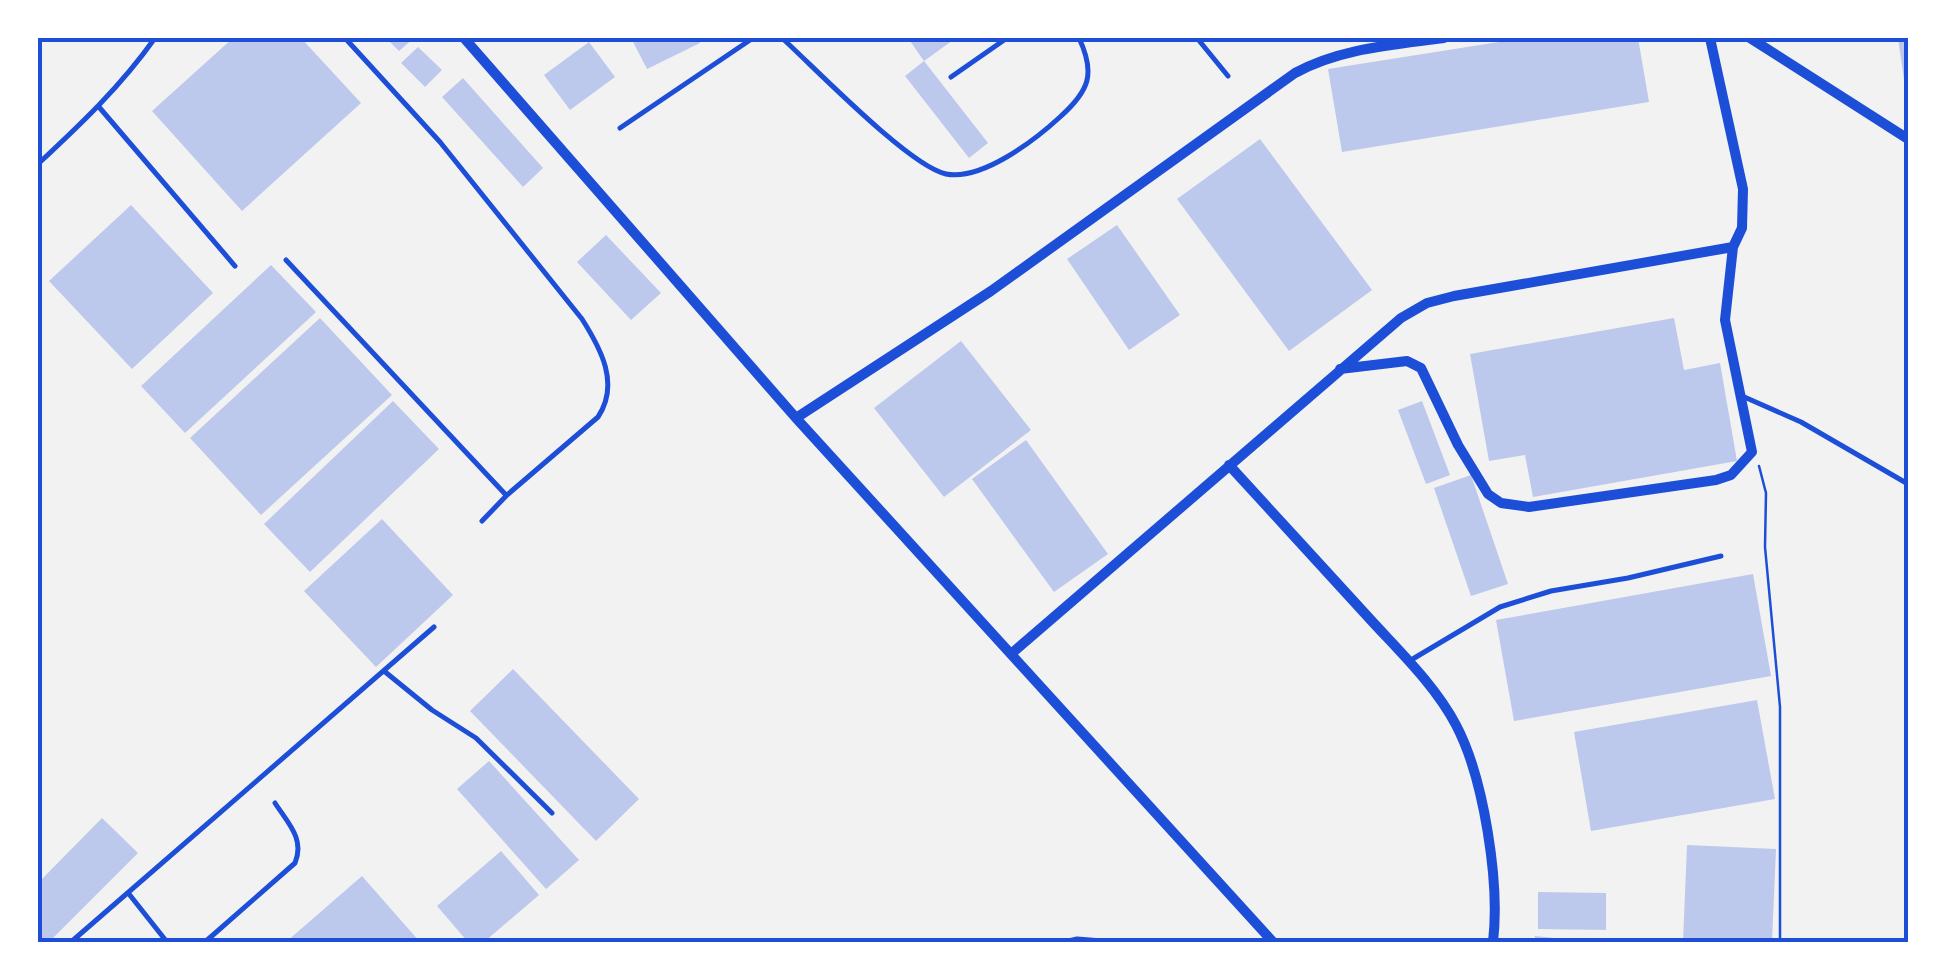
<svg xmlns="http://www.w3.org/2000/svg" width="1946" height="980" font-family="'Roboto Condensed',sans-serif">
<style>
.building{fill:#bdc9ec}
.lines{fill:none;stroke-linecap:round;stroke-linejoin:round}
.path{stroke:#1d4ed8;stroke-width:2.5}
.service{stroke:#1d4ed8;stroke-width:5}
.minor{stroke:#1d4ed8;stroke-width:10}
.neatline{fill:none;stroke:#1d4ed8;stroke-width:4}
</style>
<rect width="100%" height="100%" fill="#f2f2f2"/>
<path class="building" d="M 233,38 L 301,38 L 361,103 L 242,211 L 152,111 Z
M 386,38 L 414,38 L 399,51 Z
M 631,38 L 698,38 L 700,43 L 647,69 Z
M 908,38 L 956,38 L 924,61 Z
M 1524,38 L 1638,38 L 1649,102 L 1342,152 L 1328,69 Z
M 1898,38 L 1908,38 L 1908,94 L 1906,94 Z
M 589,42 L 615,77 L 570,110 L 544,75 Z
M 418,47 L 442,70 L 425,87 L 401,63 Z
M 924,61 L 988,143 L 969,158 L 905,76 Z
M 463,78 L 543,168 L 523,187 L 442,97 Z
M 1260,139 L 1372,290 L 1289,351 L 1177,199 Z
M 131,205 L 213,293 L 132,369 L 49,281 Z
M 1117,225 L 1180,315 L 1129,350 L 1067,259 Z
M 606,235 L 661,293 L 631,320 L 577,262 Z
M 271,265 L 316,312 L 185,433 L 141,386 Z
M 320,318 L 392,395 L 261,515 L 190,438 Z
M 1674,318 L 1684,370 L 1720,363 L 1737,461 L 1533,497 L 1525,455 L 1489,461 L 1470,354 Z
M 961,341 L 1031,430 L 944,497 L 874,408 Z
M 393,401 L 439,449 L 310,572 L 264,524 Z
M 1422,401 L 1450,475 L 1426,484 L 1398,410 Z
M 1026,440 L 1108,554 L 1054,592 L 972,479 Z
M 1471,475 L 1508,584 L 1471,596 L 1434,488 Z
M 382,519 L 453,595 L 376,667 L 304,591 Z
M 1753,574 L 1771,676 L 1514,721 L 1496,620 Z
M 513,669 L 639,799 L 596,841 L 470,711 Z
M 1757,700 L 1775,799 L 1591,831 L 1574,732 Z
M 489,761 L 579,860 L 546,889 L 457,789 Z
M 102,818 L 138,853 L 49,942 L 38,942 L 38,883 Z
M 1687,845 L 1776,849 L 1772,942 L 1683,942 Z
M 501,851 L 539,895 L 484,942 L 468,942 L 437,906 Z
M 362,876 L 420,942 L 286,942 Z
M 1538,892 L 1606,893 L 1606,930 L 1538,929 Z
M 1535,936 L 1574,940 L 1574,942 L 1534,942 Z"/>
<g class="lines">
<path class="path" d="M 1759,466 L 1766,493 L 1765,547 L 1780,707 L 1780,942"/>
<path class="service" d="M 345,38 L 440,142 L 582,319 C 601,349 620,384 598,417 L 507,495 L 482,521
M 782,38 C 814,67 909,166 946,174 C 982,181 1035,140 1060,117 C 1089,91 1096,74 1079,38
M 1197,38 L 1228,76
M 951,77 L 1007,38
M 99,107 L 235,266
M 620,128 L 753,38
M 38,164 C 81,124 121,86 155,38
M 286,260 L 506,495
M 1742,396 L 1801,422 L 1908,484
M 1411,660 L 1500,607 L 1551,591 L 1628,578 L 1721,556
M 384,671 L 432,710 L 476,738 L 552,813
M 129,894 L 167,942
M 71,942 L 434,627
M 205,942 L 295,863 C 305,839 288,823 275,803
M 1064,942 L 1077,939 L 1115,942"/>
<path class="minor" d="M 464,38 L 796,418 L 1273,942
M 1750,38 L 1908,139
M 1340,369 L 1407,361 L 1421,368 L 1458,445 L 1488,494 L 1501,503 L 1529,507 L 1716,480 L 1731,475 L 1752,452 L 1725,320 L 1733,247
M 796,418 L 991,291 L 1295,73 C 1341,48 1393,45 1444,38
M 1229,465 C 1276,516 1322,567 1369,618 C 1399,651 1435,685 1456,725 C 1484,778 1500,883 1493,942
M 1011,654 L 1401,318 L 1427,303 L 1454,296 L 1733,247 L 1742,228 L 1743,189 L 1710,38"/>
</g>
<rect width="1946" height="980" fill="none" stroke="#ffffff" stroke-width="80"/>
<rect x="40" y="40" width="1866" height="900" class="neatline"/>
</svg>
